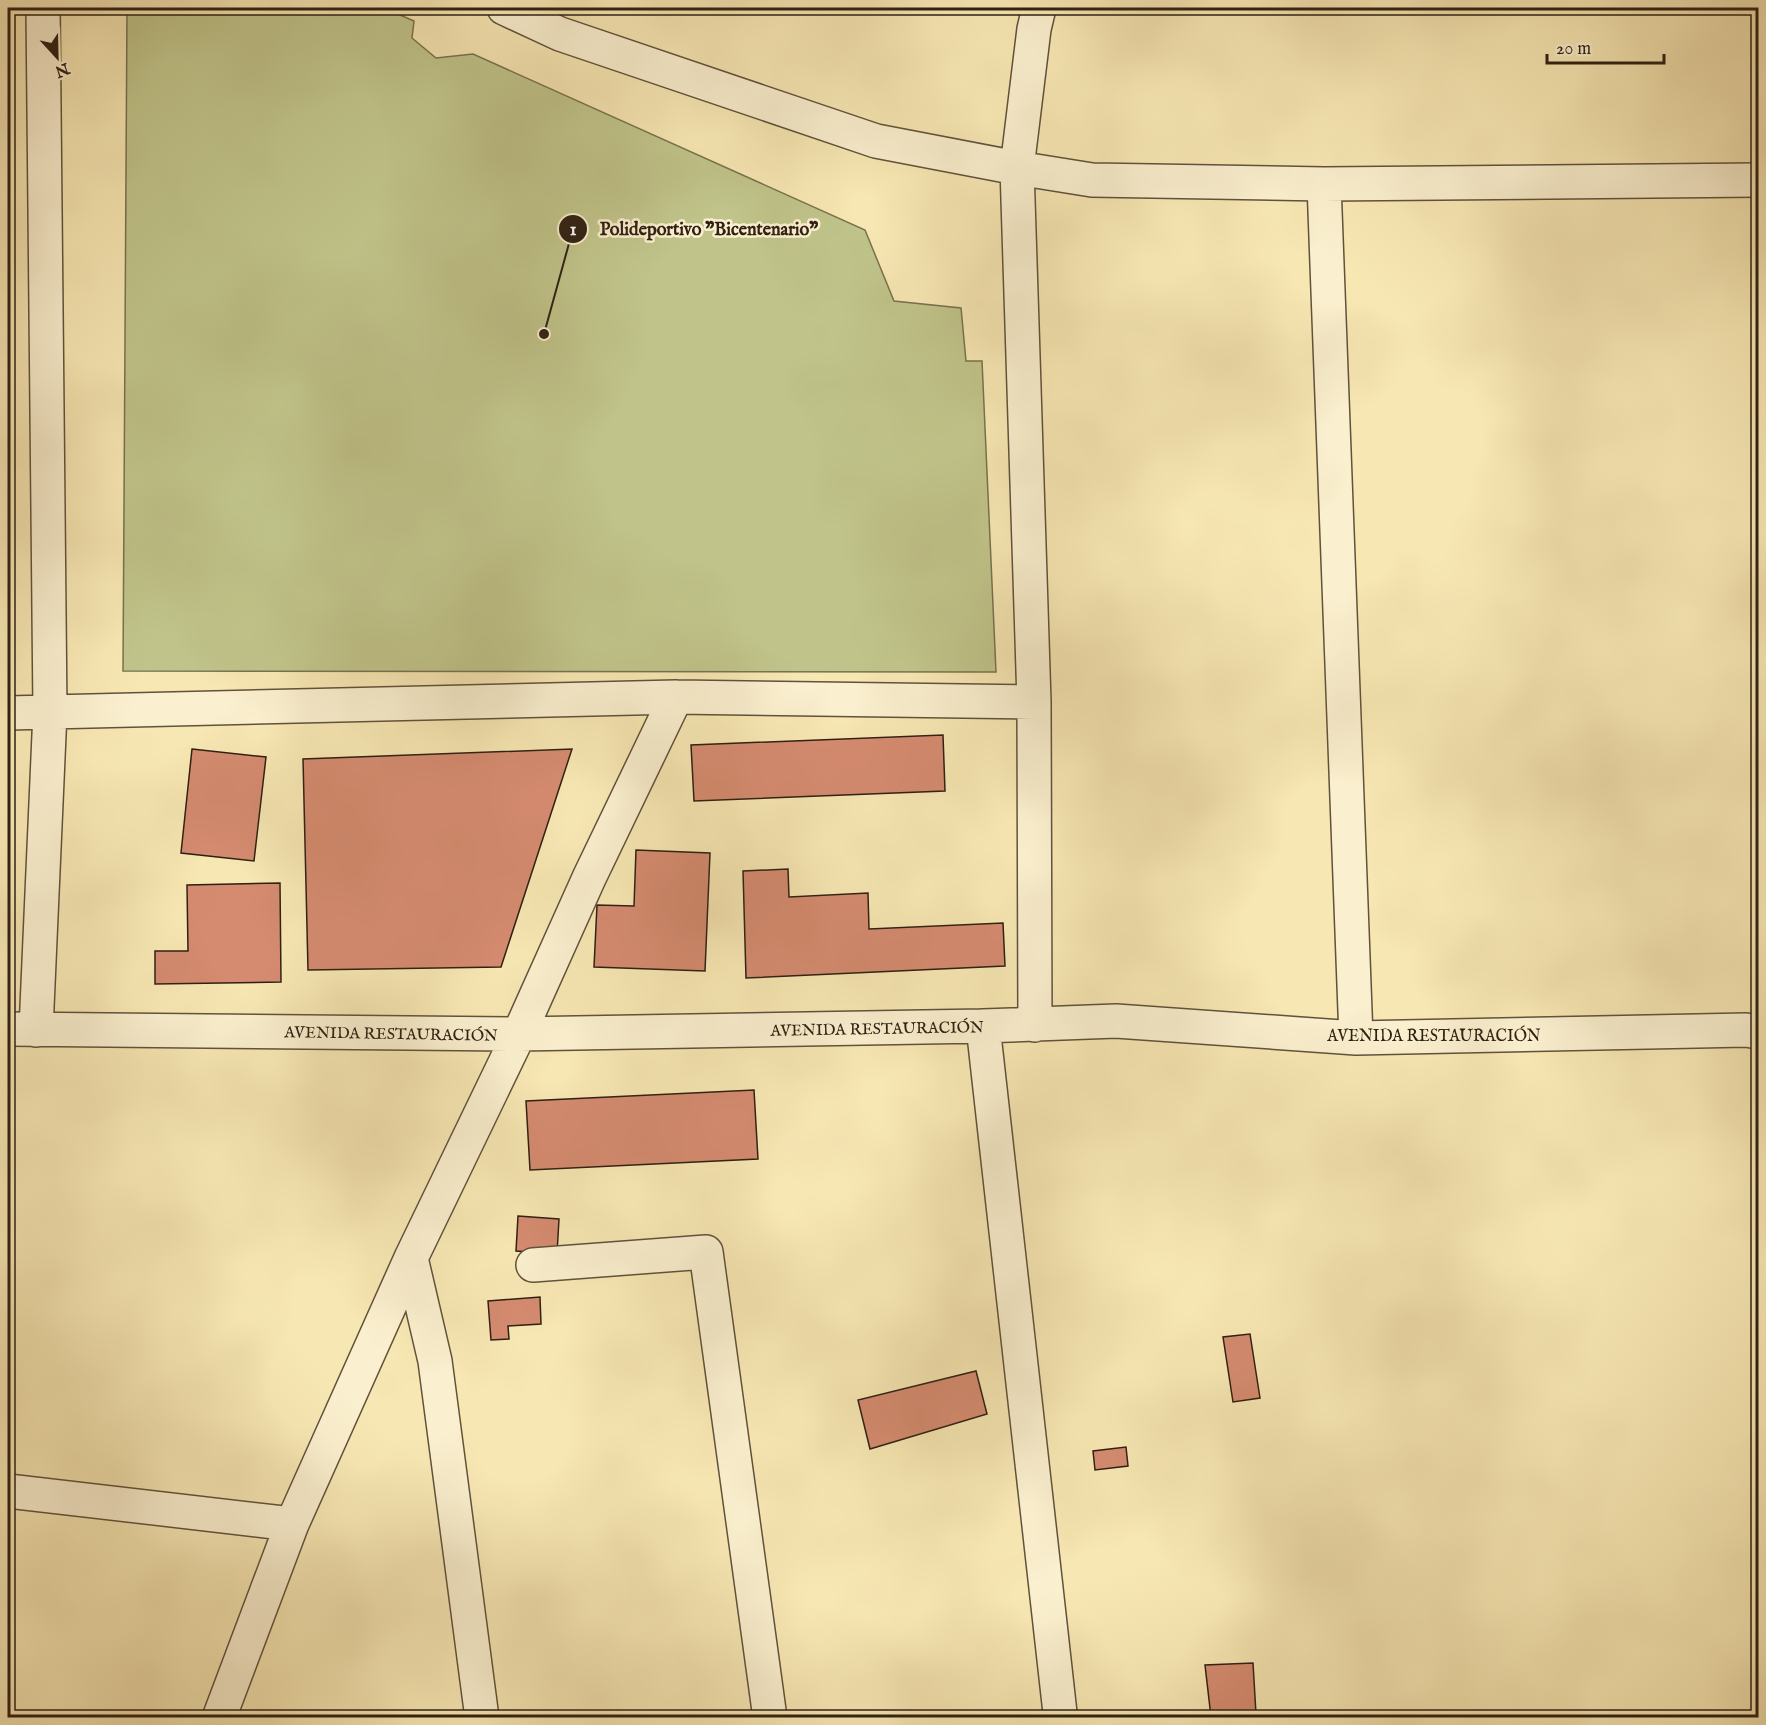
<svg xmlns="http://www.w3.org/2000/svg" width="1766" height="1725" font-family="'IM FELL English',serif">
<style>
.green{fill:#c0c48a;stroke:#77724e;stroke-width:1.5}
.building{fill:#d58b70;stroke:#2e2013;stroke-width:1.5}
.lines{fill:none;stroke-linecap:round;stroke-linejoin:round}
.minor-casing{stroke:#60523b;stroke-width:36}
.minor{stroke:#faefce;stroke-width:33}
.labels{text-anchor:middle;stroke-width:5;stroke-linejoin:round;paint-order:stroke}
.street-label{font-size:16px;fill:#2e2013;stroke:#faefce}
.leader{fill:none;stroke:#2e2013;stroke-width:2}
.callout-dot{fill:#2e2013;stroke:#faefce;stroke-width:2}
.mark-label{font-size:18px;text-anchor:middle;font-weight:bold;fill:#fff}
.callout-label{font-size:18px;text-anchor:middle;font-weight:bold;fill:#2e2013;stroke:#faefce;stroke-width:5;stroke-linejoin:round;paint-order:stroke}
</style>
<rect width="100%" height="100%" fill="#f7e7b3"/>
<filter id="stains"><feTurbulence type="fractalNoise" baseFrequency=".00333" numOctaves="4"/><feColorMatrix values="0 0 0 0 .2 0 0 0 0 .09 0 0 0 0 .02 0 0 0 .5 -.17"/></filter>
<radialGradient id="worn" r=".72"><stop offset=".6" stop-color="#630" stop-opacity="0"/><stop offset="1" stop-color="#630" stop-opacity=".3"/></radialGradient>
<path class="green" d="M 127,8 L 384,8 L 414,21 L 412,38 L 436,58 L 473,54 L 865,230 L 894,301 L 961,308 L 966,361 L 982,361 L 996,672 L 123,671 Z"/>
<path class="building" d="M 943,735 L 945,791 L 694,801 L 691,745 Z
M 192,749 L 266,757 L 254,861 L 181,853 Z
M 572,749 L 501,967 L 308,970 L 303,759 Z
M 636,850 L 710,853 L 705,971 L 594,967 L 597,905 L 634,906 Z
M 788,869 L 789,897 L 868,893 L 869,929 L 1003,923 L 1005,966 L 746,978 L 743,871 Z
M 280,883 L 281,982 L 155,984 L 155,951 L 188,951 L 187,885 Z
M 754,1090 L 758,1159 L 530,1170 L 526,1101 Z
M 518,1216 L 559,1219 L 557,1254 L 516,1251 Z
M 540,1297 L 541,1324 L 508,1326 L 509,1339 L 491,1340 L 488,1301 Z
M 1250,1334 L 1260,1398 L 1233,1402 L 1223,1337 Z
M 976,1371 L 987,1414 L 870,1449 L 858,1400 Z
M 1126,1447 L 1128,1466 L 1095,1470 L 1093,1451 Z
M 1253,1663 L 1256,1714 L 1211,1717 L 1205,1665 Z"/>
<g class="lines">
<defs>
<path id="minor" d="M 504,8 L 560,34 L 876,141 L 1017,168 L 1092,180 L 1324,184 L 1758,180
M 1324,184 L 1356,1038
M 8,713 L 676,697 L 1034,702
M 1035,1025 L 1034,702 L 1017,168 L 1034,29 L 1039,8
M 983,1026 L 1060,1713 L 1057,1718
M 8,1029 L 519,1034 L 983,1026 L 1116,1021 L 1356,1038 L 1746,1030 L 1758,1032
M 36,1030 L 50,712 L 43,8
M 411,1258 L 435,1361 L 482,1718
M 533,1265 L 706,1252 L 770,1718
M 8,1491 L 292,1524
M 219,1718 L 292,1524 L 411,1258 L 519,1034 L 589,878 L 676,697"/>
</defs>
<use href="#minor" class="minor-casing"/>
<use href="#minor" class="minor"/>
</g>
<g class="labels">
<g class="street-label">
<text transform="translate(877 1028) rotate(-1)" y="6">AVENIDA RESTAURACIÓN</text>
<text transform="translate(391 1033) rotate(1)" y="6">AVENIDA RESTAURACIÓN</text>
<text x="1434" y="1041">AVENIDA RESTAURACIÓN</text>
</g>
</g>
<path class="leader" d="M544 334L573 229"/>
<g class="callout-dot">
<circle cx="544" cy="334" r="6"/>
<circle cx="573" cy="229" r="15"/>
</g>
<g class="mark-label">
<text x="573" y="235">1</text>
</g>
<g class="callout-label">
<text x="709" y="235">Polideportivo "Bicentenario"</text>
</g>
<rect width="1766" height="1725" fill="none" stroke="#f7e7b3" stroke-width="30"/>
<rect x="9" y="9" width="1748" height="1707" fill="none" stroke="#2e2013" stroke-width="3"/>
<rect x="15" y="15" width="1736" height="1695" fill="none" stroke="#2e2013" stroke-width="1.5"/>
<g transform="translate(57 57) rotate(158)" stroke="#faefce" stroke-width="4.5" paint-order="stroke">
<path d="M0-4.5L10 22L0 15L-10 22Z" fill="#2e2013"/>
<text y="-9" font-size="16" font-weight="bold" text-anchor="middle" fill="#2e2013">N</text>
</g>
<path d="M1547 54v9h117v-9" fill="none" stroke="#2e2013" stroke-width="3"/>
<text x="1556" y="54" font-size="18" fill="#2e2013" stroke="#faefce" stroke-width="4.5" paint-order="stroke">20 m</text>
<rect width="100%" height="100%" filter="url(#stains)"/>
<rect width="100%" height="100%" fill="url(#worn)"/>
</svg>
